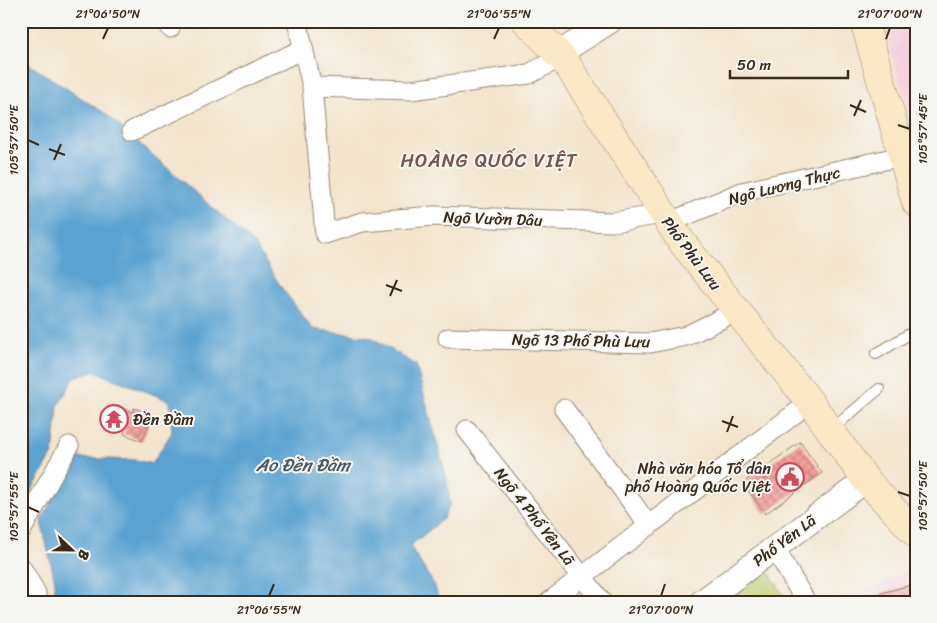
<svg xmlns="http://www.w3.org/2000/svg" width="937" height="623" font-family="Sriracha,sans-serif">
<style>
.built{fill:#f4cfdd}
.green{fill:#bdcd6f;stroke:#7c7c46}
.water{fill:#5aa2d1;stroke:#4a6678}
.building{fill:url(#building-cross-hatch)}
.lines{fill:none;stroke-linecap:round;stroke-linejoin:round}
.service-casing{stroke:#978776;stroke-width:12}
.minor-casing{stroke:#978776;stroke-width:21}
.tertiary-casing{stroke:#978776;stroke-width:26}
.secondary-casing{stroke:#978776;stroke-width:29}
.service{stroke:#fff;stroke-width:10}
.minor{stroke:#fff;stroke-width:19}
.tertiary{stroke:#fff;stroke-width:24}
.secondary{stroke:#fae7c3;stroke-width:28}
.ticks{fill:none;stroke:#3b2a1e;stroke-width:2}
.labels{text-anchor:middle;stroke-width:4;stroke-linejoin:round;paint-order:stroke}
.street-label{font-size:16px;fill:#3b2a1e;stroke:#f6f6f2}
.poi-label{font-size:16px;fill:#3b2a1e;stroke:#f6f6f2;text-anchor:start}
.water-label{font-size:18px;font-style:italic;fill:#475a66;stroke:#f6f6f2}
.quarter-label{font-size:19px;letter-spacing:1px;fill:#7c534b;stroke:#f6f6f2}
.neatline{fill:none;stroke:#3b2a1e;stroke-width:2}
.ticks-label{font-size:12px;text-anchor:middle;fill:#3b2a1e}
</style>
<defs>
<pattern id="building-cross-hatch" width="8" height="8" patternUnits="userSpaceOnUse" patternTransform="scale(1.25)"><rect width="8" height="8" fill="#f5a09e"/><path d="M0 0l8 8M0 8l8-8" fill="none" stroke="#c88380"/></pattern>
</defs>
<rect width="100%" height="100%" fill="#f6f6f2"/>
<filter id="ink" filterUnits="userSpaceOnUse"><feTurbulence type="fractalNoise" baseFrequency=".02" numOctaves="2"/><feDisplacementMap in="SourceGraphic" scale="10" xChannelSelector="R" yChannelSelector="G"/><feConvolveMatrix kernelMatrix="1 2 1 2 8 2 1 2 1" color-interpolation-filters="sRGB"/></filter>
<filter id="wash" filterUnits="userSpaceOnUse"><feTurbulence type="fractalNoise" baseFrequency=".0096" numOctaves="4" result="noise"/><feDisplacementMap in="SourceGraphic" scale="20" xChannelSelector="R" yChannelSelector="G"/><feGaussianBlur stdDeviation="1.12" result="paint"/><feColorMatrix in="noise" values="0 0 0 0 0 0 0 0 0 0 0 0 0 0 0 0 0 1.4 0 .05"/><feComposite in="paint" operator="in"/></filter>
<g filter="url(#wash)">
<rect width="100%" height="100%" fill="#f3e4cd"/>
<path class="built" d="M 883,21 L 916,21 L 916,142 Z
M 916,568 L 916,602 L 840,602 L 849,596 Z"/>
<path class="green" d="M 768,571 L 788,602 L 726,602 Z"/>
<path class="water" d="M 21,59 L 106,114 L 254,244 L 281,287 L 313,329 L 371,337 L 416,365 L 447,479 L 450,504 L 443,519 L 410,546 L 435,586 L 439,602 L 54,602 L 55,581 L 41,521 L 75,458 L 136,460 L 152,464 L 172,432 L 170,401 L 94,371 L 75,377 L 58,406 L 53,454 L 26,500 L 21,503 Z"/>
<g id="blocks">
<path class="building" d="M 117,406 L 133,412 L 134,408 L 153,415 L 142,441 L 124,434 L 125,430 L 110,424 Z
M 800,442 L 822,473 L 765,514 L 743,483 Z
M 914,584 L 916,602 L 865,602 L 864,598 Z"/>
</g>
</g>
<g filter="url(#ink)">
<use href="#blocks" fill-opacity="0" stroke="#978776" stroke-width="1"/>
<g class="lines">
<defs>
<path id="service" d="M 899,141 L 916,137
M 876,354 L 916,330
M 831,430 L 879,389"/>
<path id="minor" d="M 165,21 L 170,28
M 297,21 L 312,87 L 325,234 L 362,222 L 434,216 L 613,222 L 663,214
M 312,87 L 411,90 L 529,74 L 561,57
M 132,131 L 303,49
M 668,223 L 742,192 L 902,156
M 448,338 L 650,343 L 686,336 L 737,311
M 564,409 L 649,526
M 467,430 L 602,602
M 21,531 L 69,446
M 774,547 L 806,602
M 21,567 L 36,593 L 37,602
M 549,602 L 810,402"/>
<path id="tertiary" d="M 558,54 L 610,21
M 702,602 L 866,480"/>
<path id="secondary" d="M 526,21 L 564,60 L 681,241 L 810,402 L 866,480 L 916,534
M 864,21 L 916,203"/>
</defs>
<use href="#service" class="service-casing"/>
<use href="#minor" class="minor-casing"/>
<use href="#tertiary" class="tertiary-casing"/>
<use href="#secondary" class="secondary-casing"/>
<use href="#service" class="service"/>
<use href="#minor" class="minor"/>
<use href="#tertiary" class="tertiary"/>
<use href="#secondary" class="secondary"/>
</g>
</g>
<path class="ticks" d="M 103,39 L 108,28M 494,39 L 499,28M 886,39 L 890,28M 850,105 L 866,112M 854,116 L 861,100M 898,125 L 910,129M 28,140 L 39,145M 49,149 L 65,155M 54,160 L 61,144M 386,285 L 402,291M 390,296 L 397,280M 722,421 L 738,427M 727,432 L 733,416M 898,492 L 910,496M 28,507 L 39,512M 269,596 L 274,584M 661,596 L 665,584"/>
<defs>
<symbol id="temple-ring" viewBox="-11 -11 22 22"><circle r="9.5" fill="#f6f6f2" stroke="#d1495b" stroke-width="1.5"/><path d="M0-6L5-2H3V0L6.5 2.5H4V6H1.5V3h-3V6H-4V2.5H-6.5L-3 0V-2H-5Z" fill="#d1495b"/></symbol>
<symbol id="civic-ring" viewBox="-11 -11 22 22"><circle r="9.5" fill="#f6f6f2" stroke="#d1495b" stroke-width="1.5"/><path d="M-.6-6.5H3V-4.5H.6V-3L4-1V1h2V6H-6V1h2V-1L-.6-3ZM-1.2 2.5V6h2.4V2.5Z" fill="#d1495b"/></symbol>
</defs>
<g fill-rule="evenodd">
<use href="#temple-ring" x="98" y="403" width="32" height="32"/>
<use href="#civic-ring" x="774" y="461" width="32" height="32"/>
</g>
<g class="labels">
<g class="street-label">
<text transform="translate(784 185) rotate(-14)" y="6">Ngõ Lương Thực</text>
<text transform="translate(493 218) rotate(2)" y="6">Ngõ Vườn Dâu</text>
<text transform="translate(692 253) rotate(53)" y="6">Phố Phù Lưu</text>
<text transform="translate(581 340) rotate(1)" y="6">Ngõ 13 Phố Phù Lưu</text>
<text transform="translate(535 516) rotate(52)" y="6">Ngõ 4 Phố Yên Lã</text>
<text transform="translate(784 540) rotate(-37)" y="6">Phố Yên Lã</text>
</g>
<g class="poi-label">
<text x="133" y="425">Đền Đầm</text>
<text x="771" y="474" text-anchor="end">Nhà văn hóa Tổ dân<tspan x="771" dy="18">phố Hoàng Quốc Việt</tspan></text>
</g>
<g class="water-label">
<text x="303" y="471">Ao Đền Đầm</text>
</g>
<g class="quarter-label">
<text x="489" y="167">HOÀNG QUỐC VIỆT</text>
</g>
</g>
<rect width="937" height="623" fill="none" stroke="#f6f6f2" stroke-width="55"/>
<g transform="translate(72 550) rotate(112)" stroke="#f6f6f2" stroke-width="4" paint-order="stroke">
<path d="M0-4L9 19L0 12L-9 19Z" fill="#3b2a1e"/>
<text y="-8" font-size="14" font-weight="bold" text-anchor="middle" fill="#3b2a1e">B</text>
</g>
<path d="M730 70v8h118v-8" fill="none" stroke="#3b2a1e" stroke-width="2.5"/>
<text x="737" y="70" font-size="15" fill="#3b2a1e" stroke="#f6f6f2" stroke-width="4" paint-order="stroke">50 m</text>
<rect x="28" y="28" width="882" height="568" class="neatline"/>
<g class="ticks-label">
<text x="108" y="18">21°06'50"N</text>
<text x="499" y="18">21°06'55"N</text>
<text x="890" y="18">21°07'00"N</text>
<text transform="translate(923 129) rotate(-90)" y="4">105°57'45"E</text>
<text transform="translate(14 140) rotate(-90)" y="4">105°57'50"E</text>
<text transform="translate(923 496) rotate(-90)" y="4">105°57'50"E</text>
<text transform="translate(14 507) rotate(-90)" y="4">105°57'55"E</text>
<text x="269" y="614">21°06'55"N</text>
<text x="661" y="614">21°07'00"N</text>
</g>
</svg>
